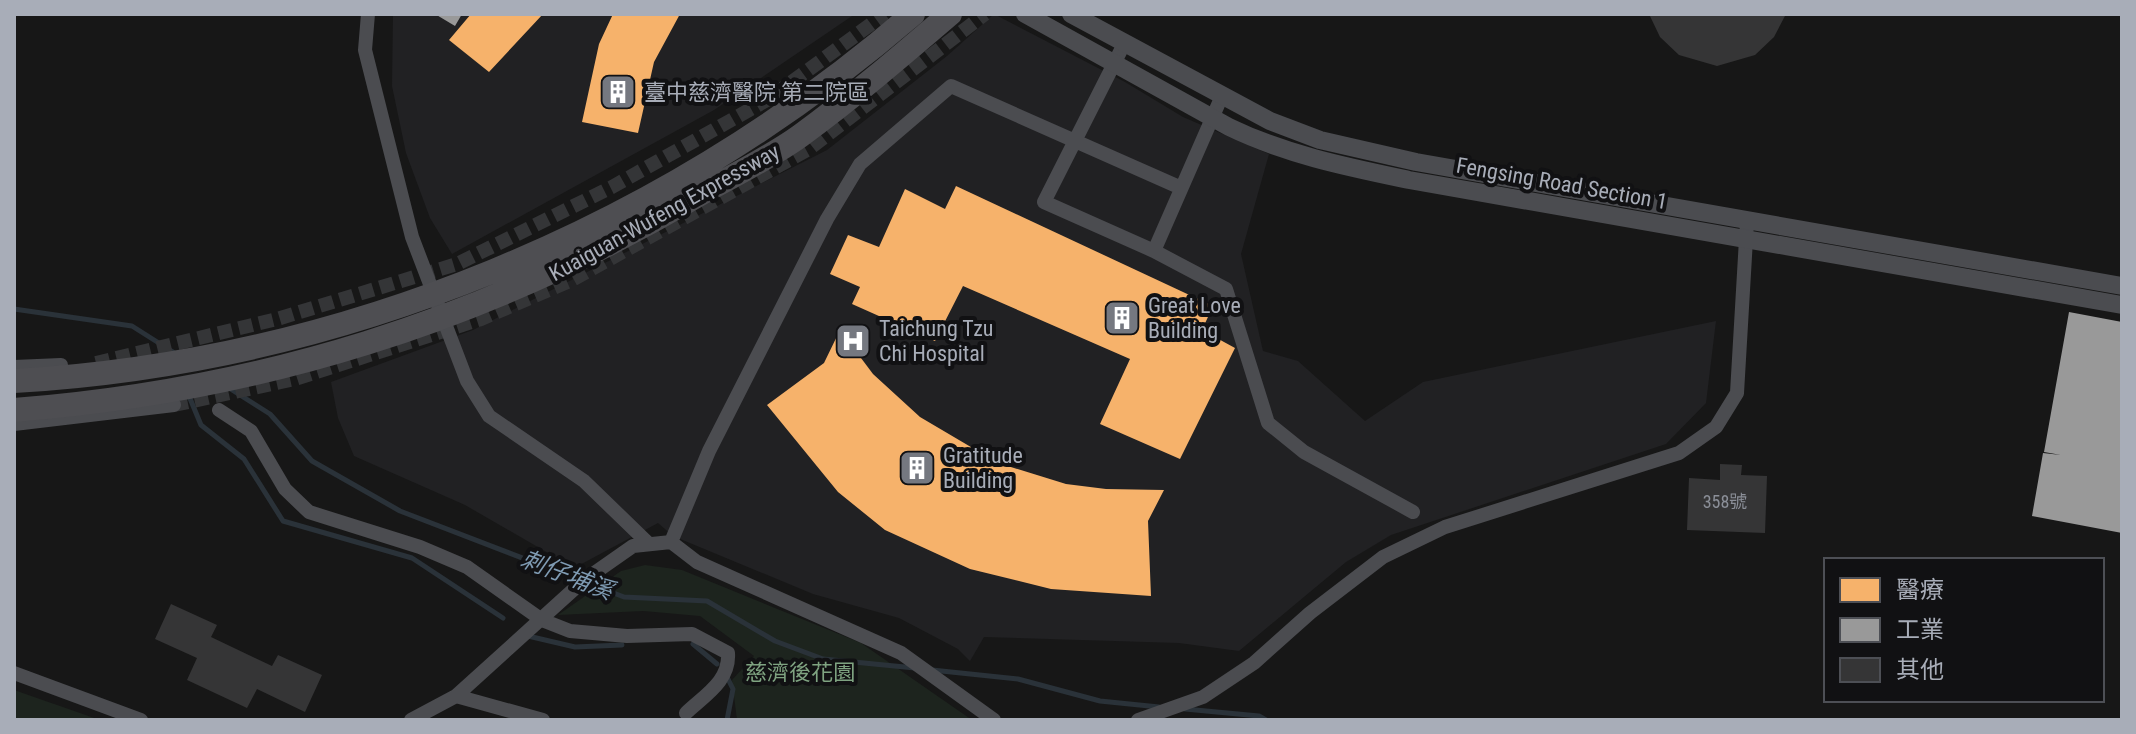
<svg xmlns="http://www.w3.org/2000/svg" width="2136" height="734" font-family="'Roboto Condensed','Noto Sans TC',sans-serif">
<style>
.built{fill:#212123}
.green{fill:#1d241e}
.health{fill:#f6b26b}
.industry{fill:#999}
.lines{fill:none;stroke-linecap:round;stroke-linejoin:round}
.stream{stroke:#2a3239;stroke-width:5}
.building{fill:#353536}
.minor-tunnel{stroke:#343537;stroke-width:14;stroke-dasharray:14 7;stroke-linecap:butt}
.minor{stroke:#4b4c50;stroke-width:14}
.tertiary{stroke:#4b4c50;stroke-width:18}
.trunk-bridge{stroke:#4e4e52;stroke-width:24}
.labels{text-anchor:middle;stroke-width:8;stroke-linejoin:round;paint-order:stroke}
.number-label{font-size:18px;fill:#8b8f98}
.poi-label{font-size:22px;fill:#a8adb8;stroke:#111113;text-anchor:start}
.street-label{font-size:22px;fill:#a8adb8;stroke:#111113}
.park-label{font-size:22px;fill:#7fa381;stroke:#111113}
.water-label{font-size:24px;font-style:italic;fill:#7f9bb3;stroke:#111113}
</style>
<rect width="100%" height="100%" fill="#171717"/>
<path class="built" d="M 393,14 L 855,14 L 714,110 L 452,254 L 430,218 L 406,153 L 392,86 Z
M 994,14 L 1125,82 L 1183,117 L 1269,154 L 1241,254 L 1263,351 L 1298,361 L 1365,421 L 1423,382 L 1716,321 L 1706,403 L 1666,444 L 1391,535 L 1346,562 L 1239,651 L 1179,643 L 984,637 L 970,661 L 958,649 L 899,618 L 813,594 L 673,536 L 658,523 L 574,568 L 465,505 L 354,456 L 338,418 L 331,382 L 473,330 L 827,150 L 947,56 Z"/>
<path class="green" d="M 645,565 L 682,570 L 861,643 L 972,720 L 737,720 L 732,680 L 754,656 L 700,616 L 643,611 L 558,615 L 621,571 Z
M 14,690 L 100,720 L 14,720 Z"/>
<path class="health" d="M 471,14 L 543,14 L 489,72 L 449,40 Z
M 613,14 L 680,14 L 654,62 L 638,133 L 582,122 L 599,44 Z
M 956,186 L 1213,306 L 1202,330 L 1235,348 L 1180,459 L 1100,424 L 1130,359 L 963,286 L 935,341 L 852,304 L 860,287 L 830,274 L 848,235 L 879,247 L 905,189 L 945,209 Z
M 840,330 L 873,374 L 920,417 L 998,463 L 1066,484 L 1106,489 L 1164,490 L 1148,521 L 1151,596 L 1051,589 L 970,569 L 885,530 L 838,492 L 767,405 L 824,363 Z"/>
<path class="industry" d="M 435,14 L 462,14 L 455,26 Z
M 2069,312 L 2122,322 L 2122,533 L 2032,516 L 2043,453 L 2061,455 L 2044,452 Z"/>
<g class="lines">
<path class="stream" d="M 14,309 L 132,326 L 173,352
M 229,388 L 270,414 L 312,461 L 400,511 L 624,597 L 707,601 L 775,641 L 823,659 L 915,668
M 189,396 L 201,425 L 244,459 L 283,521 L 412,558 L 503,618
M 528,636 L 575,647 L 622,645
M 693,644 L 717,664
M 932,670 L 1018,679 L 1100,701 L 1159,707
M 726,675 L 733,689 L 727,720
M 1185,709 L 1259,716 L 1266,720"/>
</g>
<path class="building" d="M 1649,14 L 1786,14 L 1774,37 L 1755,55 L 1717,66 L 1679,55 L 1660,37 Z
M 1720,464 L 1742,465 L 1741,475 L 1767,476 L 1765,533 L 1687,530 L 1689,478 L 1720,480 Z
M 171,604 L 217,625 L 211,637 L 272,666 L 278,655 L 322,675 L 305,712 L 257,689 L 247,708 L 187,680 L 197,658 L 155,639 Z"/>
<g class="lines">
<path class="minor-tunnel" d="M 96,363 L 277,319 L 457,264 L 612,187 L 767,100 L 885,14
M 174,405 L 295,379 L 481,319 L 570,281 L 809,149 L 985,14"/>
<path class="minor" d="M 368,14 L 365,50 L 412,237 L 467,381 L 489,416 L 584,481 L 649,544
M 1124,44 L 1044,202 L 1154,251 L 1221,98
M 1154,251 L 1226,289 L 1268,423 L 1304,452 L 1413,512
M 14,367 L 61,365
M 219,410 L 251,431 L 285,489 L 309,512 L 420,547 L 467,567 L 542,620 L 570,631 L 627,636 L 692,634 L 728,653 C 730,681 705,695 686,713
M 14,424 L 174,405
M 671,542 L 709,451 L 827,219 L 860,164 L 951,86 L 1179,187
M 14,673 L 141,720
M 456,696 L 543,720
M 411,720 L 456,696 L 583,581 L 633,546 L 671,542 L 697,562 L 901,653 L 994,720
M 1138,720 L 1203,697 L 1254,663 L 1310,613 L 1383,557 L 1445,527 L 1679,453 L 1716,427 L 1737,393 L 1747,222"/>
<path class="tertiary" d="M 1025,14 L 1229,127 C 1287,155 1347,167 1409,180 L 2122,305
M 1071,14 L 1270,121 L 1320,140 L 1416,162 L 2122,286"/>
<path class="trunk-bridge" d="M 14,381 C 343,362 664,229 913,14
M 14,410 C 259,391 483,321 695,197 C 730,177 768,159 800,136 C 852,98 901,56 950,14"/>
</g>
<defs>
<symbol id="building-square" viewBox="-11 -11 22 22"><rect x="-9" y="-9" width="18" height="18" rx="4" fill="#757880" stroke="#111113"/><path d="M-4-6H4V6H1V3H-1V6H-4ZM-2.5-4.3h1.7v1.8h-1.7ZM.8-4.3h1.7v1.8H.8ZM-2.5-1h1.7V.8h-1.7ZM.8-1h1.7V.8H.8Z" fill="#fff"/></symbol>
<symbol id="hospital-square" viewBox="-11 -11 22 22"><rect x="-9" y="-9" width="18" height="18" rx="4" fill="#757880" stroke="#111113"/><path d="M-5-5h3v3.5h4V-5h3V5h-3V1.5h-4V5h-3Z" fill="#fff"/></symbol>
</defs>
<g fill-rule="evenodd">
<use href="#building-square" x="598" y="72" width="40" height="40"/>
<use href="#building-square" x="1102" y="298" width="40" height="40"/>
<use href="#hospital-square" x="833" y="321" width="40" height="40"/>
<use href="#building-square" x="897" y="448" width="40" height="40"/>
</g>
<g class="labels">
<g class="number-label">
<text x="1725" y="508">358號</text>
</g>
<g class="poi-label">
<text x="644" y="100">臺中慈濟醫院 第二院區</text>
<text x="1148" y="313">Great Love<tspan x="1148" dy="25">Building</tspan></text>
<text x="879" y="336">Taichung Tzu<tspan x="879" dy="25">Chi Hospital</tspan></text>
<text x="943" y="463">Gratitude<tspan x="943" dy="25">Building</tspan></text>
</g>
<g class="street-label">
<text transform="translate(1562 183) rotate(10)" y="8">Fengsing Road Section 1</text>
<text transform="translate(664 212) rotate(-29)" y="8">Kuaiguan-Wufeng Expressway</text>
</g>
<g class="park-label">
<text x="800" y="680">慈濟後花園</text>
</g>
<g class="water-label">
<text transform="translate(567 575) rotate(21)" y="8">刺仔埔溪</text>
</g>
</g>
<rect width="2136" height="734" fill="none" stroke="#a8adb8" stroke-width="32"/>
<rect x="1824" y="558" width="280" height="144" fill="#111113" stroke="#4d4f55" stroke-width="2"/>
<rect x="1840" y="578" width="40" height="24" fill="#f6b26b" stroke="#4d4f55" stroke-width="2"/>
<text x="1896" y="598" font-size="24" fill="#a8adb8">醫療</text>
<rect x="1840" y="618" width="40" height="24" fill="#999999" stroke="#4d4f55" stroke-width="2"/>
<text x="1896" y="638" font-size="24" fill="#a8adb8">工業</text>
<rect x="1840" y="658" width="40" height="24" fill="#353536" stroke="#4d4f55" stroke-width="2"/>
<text x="1896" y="678" font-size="24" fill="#a8adb8">其他</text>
</svg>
